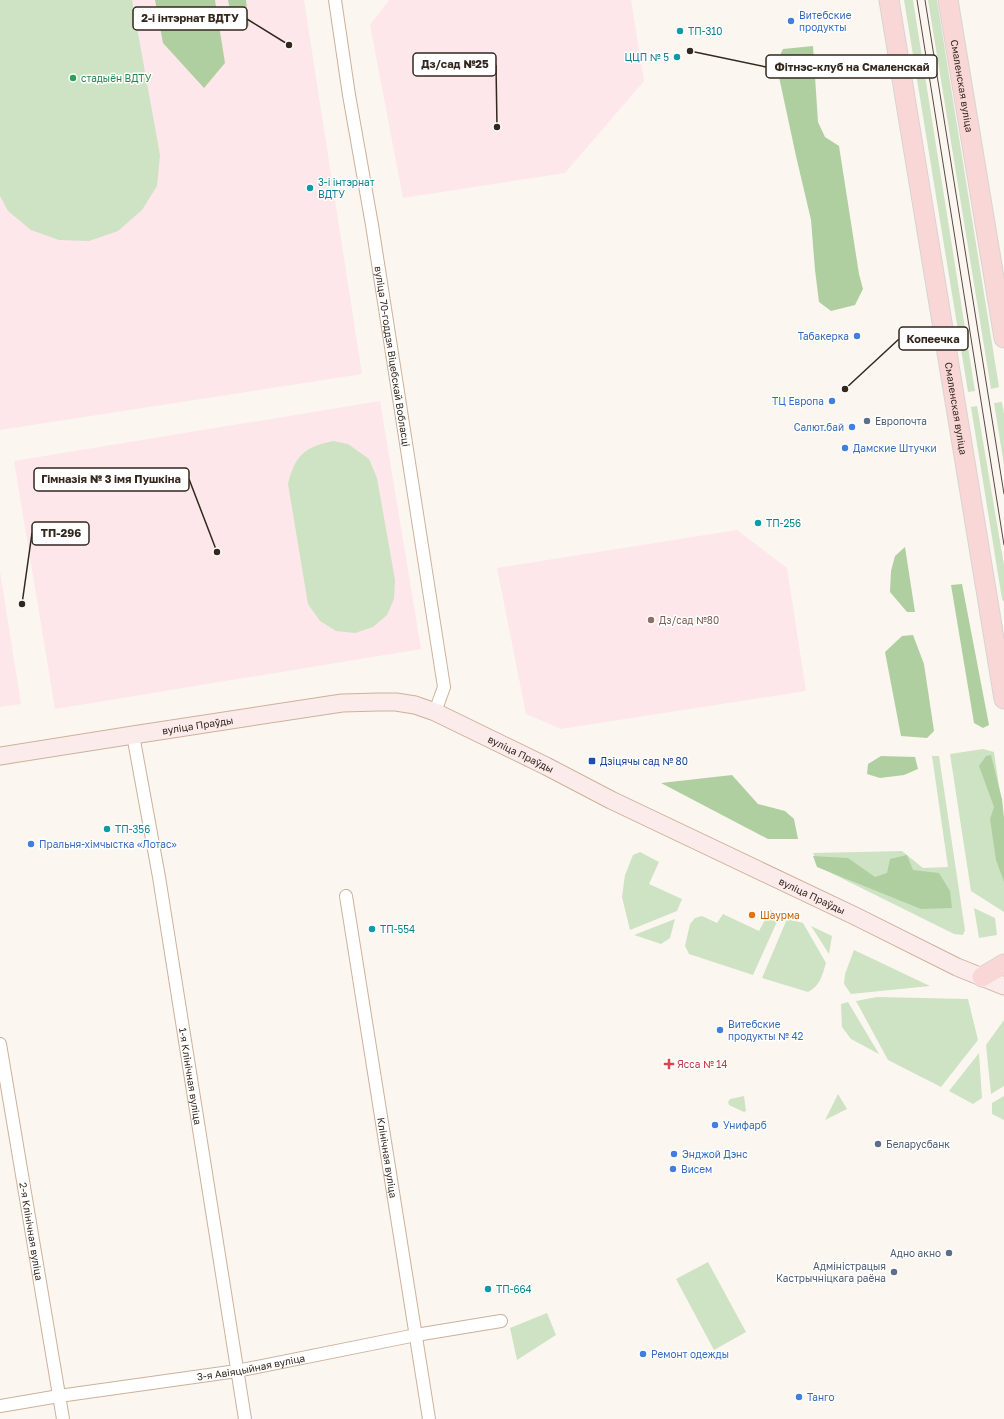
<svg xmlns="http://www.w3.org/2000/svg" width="1004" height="1419" font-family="'Golos Text',sans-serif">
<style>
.education{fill:#fde7ea}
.green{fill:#cee3c3}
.forest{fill:#b0cfa0}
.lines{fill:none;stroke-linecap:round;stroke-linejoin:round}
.minor-casing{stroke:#cdb199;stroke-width:14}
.secondary-casing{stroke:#cdb199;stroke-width:19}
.primary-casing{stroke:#d6d4d2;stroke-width:21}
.minor{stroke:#fff;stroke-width:12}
.secondary{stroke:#fcebeb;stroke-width:17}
.primary{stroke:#fad7d7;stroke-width:19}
.tram{stroke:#544a41;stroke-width:1}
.shop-dot{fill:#3f7fe0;stroke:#fff;stroke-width:1.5}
.culture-dot{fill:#0f9aa8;stroke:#fff;stroke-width:1.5}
.leisure-dot{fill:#2e9e5b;stroke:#fff;stroke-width:1.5}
.service-dot{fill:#5c6f8a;stroke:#fff;stroke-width:1.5}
.education-dot{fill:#8d6e63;stroke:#fff;stroke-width:1.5}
.transit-dot{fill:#1a4fb4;stroke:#fff;stroke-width:1.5}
.food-dot{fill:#e8710a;stroke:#fff;stroke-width:1.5}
.health-dot{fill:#e0444e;stroke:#fff;stroke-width:1.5}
.labels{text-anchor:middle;stroke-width:3;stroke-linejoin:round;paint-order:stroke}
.shop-label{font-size:10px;fill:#366cbe;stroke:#fff;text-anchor:start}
.culture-label{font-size:10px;fill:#0d838f;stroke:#fff;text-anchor:start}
.leisure-label{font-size:10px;fill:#27864d;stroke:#fff;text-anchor:start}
.street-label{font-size:10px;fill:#33281e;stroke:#fff}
.service-label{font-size:10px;fill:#4e5e75;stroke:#fff;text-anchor:start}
.education-label{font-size:10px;fill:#785e54;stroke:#fff;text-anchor:start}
.transit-label{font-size:10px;fill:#164399;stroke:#fff;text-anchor:start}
.food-label{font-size:10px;fill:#c56008;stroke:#fff;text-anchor:start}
.health-label{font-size:10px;fill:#be3a42;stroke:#fff;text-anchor:start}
.leader{fill:none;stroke:#33281e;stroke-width:1.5}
.callout-dot{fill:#33281e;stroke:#fff;stroke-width:1.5}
.callout{fill:#fff;stroke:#33281e;stroke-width:1.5}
.callout-label{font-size:11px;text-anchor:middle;font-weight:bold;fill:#33281e}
</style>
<rect width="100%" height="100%" fill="#fcf6f1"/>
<path class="education" d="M 0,0 L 304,0 L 362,374 L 0,430 Z
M 389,0 L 631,0 L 644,81 L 565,173 L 403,198 L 370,25 Z
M 380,401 L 421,649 L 55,709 L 14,461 Z
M 737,530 L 787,568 L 806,691 L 561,729 L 526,714 L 497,568 Z
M 0,571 L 21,704 L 0,707 Z"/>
<path class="green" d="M 0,0 L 132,0 L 160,155 L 157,186 L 142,210 L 118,231 L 89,241 L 59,240 L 31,230 L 8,211 L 0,196 Z
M 904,0 L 913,0 L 975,391 L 968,392 Z
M 928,0 L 937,0 L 999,387 L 991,389 Z
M 1002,402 L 1004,414 L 1004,465 L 994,403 Z
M 977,406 L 1004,565 L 1004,602 L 1002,599 L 971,407 Z
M 333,441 L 348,444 L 369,459 L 377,478 L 395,580 L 394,599 L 387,615 L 373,627 L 355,633 L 336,631 L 320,621 L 308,604 L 288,484 C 295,456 304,447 333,441 Z
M 983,749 L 994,752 L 1004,821 L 1004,912 L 971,891 L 950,754 Z
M 932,756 L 939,756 L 965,930 L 963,935 L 954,934 L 819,867 L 813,853 L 902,851 L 923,868 L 948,867 Z
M 640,852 L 659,862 L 649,884 L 682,899 L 677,911 L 630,930 L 622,897 L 625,875 L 633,855 Z
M 974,908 L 995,918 L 997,935 L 979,938 Z
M 770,910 L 780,915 L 753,975 L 689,954 L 685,946 L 690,924 L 695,918 L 702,916 L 717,923 L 723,914 L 759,931 Z
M 675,919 L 670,938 L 661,944 L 634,935 Z
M 787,919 L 803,923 L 826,963 C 822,976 820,986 808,992 L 762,978 Z
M 811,926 L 832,936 L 829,954 Z
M 854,950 L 930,986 L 851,994 L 844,984 L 845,974 Z
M 877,997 L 968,999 L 978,1040 L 941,1087 L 888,1060 L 856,1001 Z
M 848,1002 L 879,1054 L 851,1039 L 842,1027 L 841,1004 Z
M 1004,1020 L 1004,1086 L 991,1094 L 986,1045 Z
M 979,1053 L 982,1098 L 973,1104 L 949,1091 Z
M 838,1094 L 847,1109 L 825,1120 Z
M 744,1096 L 746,1111 L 744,1112 L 729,1105 L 728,1102 L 730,1099 Z
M 1004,1096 L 1004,1120 L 992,1114 L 992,1103 Z
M 708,1262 L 746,1332 L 714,1350 L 676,1279 Z
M 547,1313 L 556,1335 L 517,1360 L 510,1328 Z"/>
<path class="forest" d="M 155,0 L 215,0 L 225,63 L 204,88 L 163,43 Z
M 228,0 L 246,0 L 249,26 L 232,19 Z
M 813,46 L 818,122 L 825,137 L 839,146 L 859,274 L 863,289 L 855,305 L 831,311 L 819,302 L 815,270 L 811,220 L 796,156 L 776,63 L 783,49 Z
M 905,547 L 915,612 L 907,612 L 890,592 L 891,571 L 895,556 Z
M 962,584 L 989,725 L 983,728 L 974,723 L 951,585 Z
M 913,635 L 924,664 L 934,731 L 927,738 L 901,736 L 885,652 L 902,636 Z
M 991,755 L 1002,799 L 1004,817 L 1004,882 L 996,860 L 990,819 L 994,807 L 979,766 L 986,756 Z
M 881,756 L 915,757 L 918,769 L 904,775 L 880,778 L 867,774 L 868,764 Z
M 732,775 L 758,804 L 785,811 L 794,819 L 798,839 L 768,839 L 661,783 Z
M 907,855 L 913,870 L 939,873 L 950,891 L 952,908 L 921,909 L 817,867 L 813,856 L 848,858 L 875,877 L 887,873 L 890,859 Z"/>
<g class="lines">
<defs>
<g id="minor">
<path id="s1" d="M 335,0 L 349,95 L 372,225 L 444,687 L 435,712"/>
<path id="s2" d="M 133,735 L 159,877 L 245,1419"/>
<path id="s3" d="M 346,896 L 429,1419"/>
<path id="s4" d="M 0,1044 L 63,1419"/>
<path id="s5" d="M 0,1406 L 59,1396 L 237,1371 L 416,1335 L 501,1321"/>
</g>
<g id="secondary">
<path id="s6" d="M 0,756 L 133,735 L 342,703 L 379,702 L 396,702 L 415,705 L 435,712 L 546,766 L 611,800 L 855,916 L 957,967 L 1004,986"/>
</g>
<g id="primary">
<path id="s7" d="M 889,0 L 1004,699"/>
<path id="s8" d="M 948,0 L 1004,338"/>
<path d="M 982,977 L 1004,964"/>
</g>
</defs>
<use href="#minor" class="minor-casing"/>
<use href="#secondary" class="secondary-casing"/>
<use href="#primary" class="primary-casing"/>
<use href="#minor" class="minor"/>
<use href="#secondary" class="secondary"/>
<use href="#primary" class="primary"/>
<path class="tram" d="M 917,0 L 1004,545
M 925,0 L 1004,494"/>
</g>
<g class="shop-dot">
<circle cx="791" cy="21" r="4"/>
<circle cx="857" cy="336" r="4"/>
<circle cx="832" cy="401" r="4"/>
<circle cx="852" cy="427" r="4"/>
<circle cx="845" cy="448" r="4"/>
<circle cx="31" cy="844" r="4"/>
<circle cx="720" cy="1030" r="4"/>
<circle cx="715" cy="1125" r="4"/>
<circle cx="674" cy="1154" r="4"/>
<circle cx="673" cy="1169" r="4"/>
<circle cx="643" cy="1354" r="4"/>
<circle cx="799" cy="1397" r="4"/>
</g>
<g class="culture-dot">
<circle cx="680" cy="31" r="4"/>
<circle cx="677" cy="57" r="4"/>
<circle cx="310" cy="188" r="4"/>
<circle cx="758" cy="523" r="4"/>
<circle cx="107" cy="829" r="4"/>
<circle cx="372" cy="929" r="4"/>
<circle cx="488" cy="1289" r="4"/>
</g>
<circle class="leisure-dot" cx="73" cy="78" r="4"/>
<g class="service-dot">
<circle cx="867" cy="421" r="4"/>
<circle cx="878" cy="1144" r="4"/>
<circle cx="949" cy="1253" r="4"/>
<circle cx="894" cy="1272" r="4"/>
</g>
<circle class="education-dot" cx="651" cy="620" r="4"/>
<rect class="transit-dot" x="588" y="757" width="8" height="8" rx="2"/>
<circle class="food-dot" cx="752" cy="915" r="4"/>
<path class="health-dot" d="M667 1058h4v4h4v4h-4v4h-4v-4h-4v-4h4z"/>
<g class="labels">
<g class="shop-label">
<text x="799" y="19">Витебские<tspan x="799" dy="12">продукты</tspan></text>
<text x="849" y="340" text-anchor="end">Табакерка</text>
<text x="824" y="405" text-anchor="end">ТЦ Европа</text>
<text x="844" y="431" text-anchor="end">Салют.бай</text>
<text x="853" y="452">Дамские Штучки</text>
<text x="39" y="848">Пральня-хімчыстка «Лотас»</text>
<text x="728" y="1028">Витебские<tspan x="728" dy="12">продукты № 42</tspan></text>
<text x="723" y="1129">Унифарб</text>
<text x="682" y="1158">Энджой Дэнс</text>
<text x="681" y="1173">Висем</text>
<text x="651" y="1358">Ремонт одежды</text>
<text x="807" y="1401">Танго</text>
</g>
<g class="culture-label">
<text x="688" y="35">ТП-310</text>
<text x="669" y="61" text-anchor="end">ЦЦП № 5</text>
<text x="318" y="186">3-і інтэрнат<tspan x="318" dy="12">ВДТУ</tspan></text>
<text x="766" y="527">ТП-256</text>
<text x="115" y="833">ТП-356</text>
<text x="380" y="933">ТП-554</text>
<text x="496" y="1293">ТП-664</text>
</g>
<g class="leisure-label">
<text x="81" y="82">стадыён ВДТУ</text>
</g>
<g class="street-label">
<text dy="4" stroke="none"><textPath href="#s8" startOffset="87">Смаленская вуліца</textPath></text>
<text dy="4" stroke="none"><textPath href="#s1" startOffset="361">вуліца 70-годдзя Віцебскай Вобласці</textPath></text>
<text dy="4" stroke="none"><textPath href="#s7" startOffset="414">Смаленская вуліца</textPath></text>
<text dy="4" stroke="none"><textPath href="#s6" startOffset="200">вуліца Праўды</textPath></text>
<text dy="4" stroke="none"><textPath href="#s6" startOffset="536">вуліца Праўды</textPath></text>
<text dy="4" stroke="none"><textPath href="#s6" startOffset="860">вуліца Праўды</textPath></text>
<text dy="4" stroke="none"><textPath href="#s2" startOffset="346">1-я Клінічная вуліца</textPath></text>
<text dy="4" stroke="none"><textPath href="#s3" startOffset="265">Клінічная вуліца</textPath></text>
<text dy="4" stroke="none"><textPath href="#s4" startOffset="190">2-я Клінічная вуліца</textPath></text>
<text dy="4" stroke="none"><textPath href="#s5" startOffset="254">3-я Авіяцыйная вуліца</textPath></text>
</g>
<g class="service-label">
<text x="875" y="425">Европочта</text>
<text x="886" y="1148">Беларусбанк</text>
<text x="941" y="1257" text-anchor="end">Адно акно</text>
<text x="886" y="1270" text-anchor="end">Адміністрацыя<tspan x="886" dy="12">Кастрычніцкага раёна</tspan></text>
</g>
<g class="education-label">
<text x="659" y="624">Дз/сад №80</text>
</g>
<g class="transit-label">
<text x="600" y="765">Дзіцячы сад № 80</text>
</g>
<g class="food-label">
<text x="760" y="919">Шаурма</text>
</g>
<g class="health-label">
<text x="677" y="1068">Ясса № 14</text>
</g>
</g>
<path class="leader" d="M289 45L247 19M497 127L496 65M690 51L766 67M845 389L899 339M217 552L189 479M22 604L32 533"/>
<g class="callout-dot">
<circle cx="289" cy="45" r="4"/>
<circle cx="497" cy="127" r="4"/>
<circle cx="690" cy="51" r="4"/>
<circle cx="845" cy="389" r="4"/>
<circle cx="217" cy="552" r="4"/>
<circle cx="22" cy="604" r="4"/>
</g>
<g class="callout">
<rect x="133" y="7" width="114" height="23" rx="4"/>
<rect x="413" y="53" width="83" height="23" rx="4"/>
<rect x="766" y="55" width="171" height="23" rx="4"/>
<rect x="899" y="327" width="69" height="23" rx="4"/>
<rect x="34" y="468" width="155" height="23" rx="4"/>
<rect x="32" y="522" width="57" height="23" rx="4"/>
</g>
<g class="callout-label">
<text x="190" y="22">2-і інтэрнат ВДТУ</text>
<text x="455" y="68">Дз/сад №25</text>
<text x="852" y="71">Фітнэс-клуб на Смаленскай</text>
<text x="933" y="343">Копеечка</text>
<text x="111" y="483">Гімназія № 3 імя Пушкіна</text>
<text x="61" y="537">ТП-296</text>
</g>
</svg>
